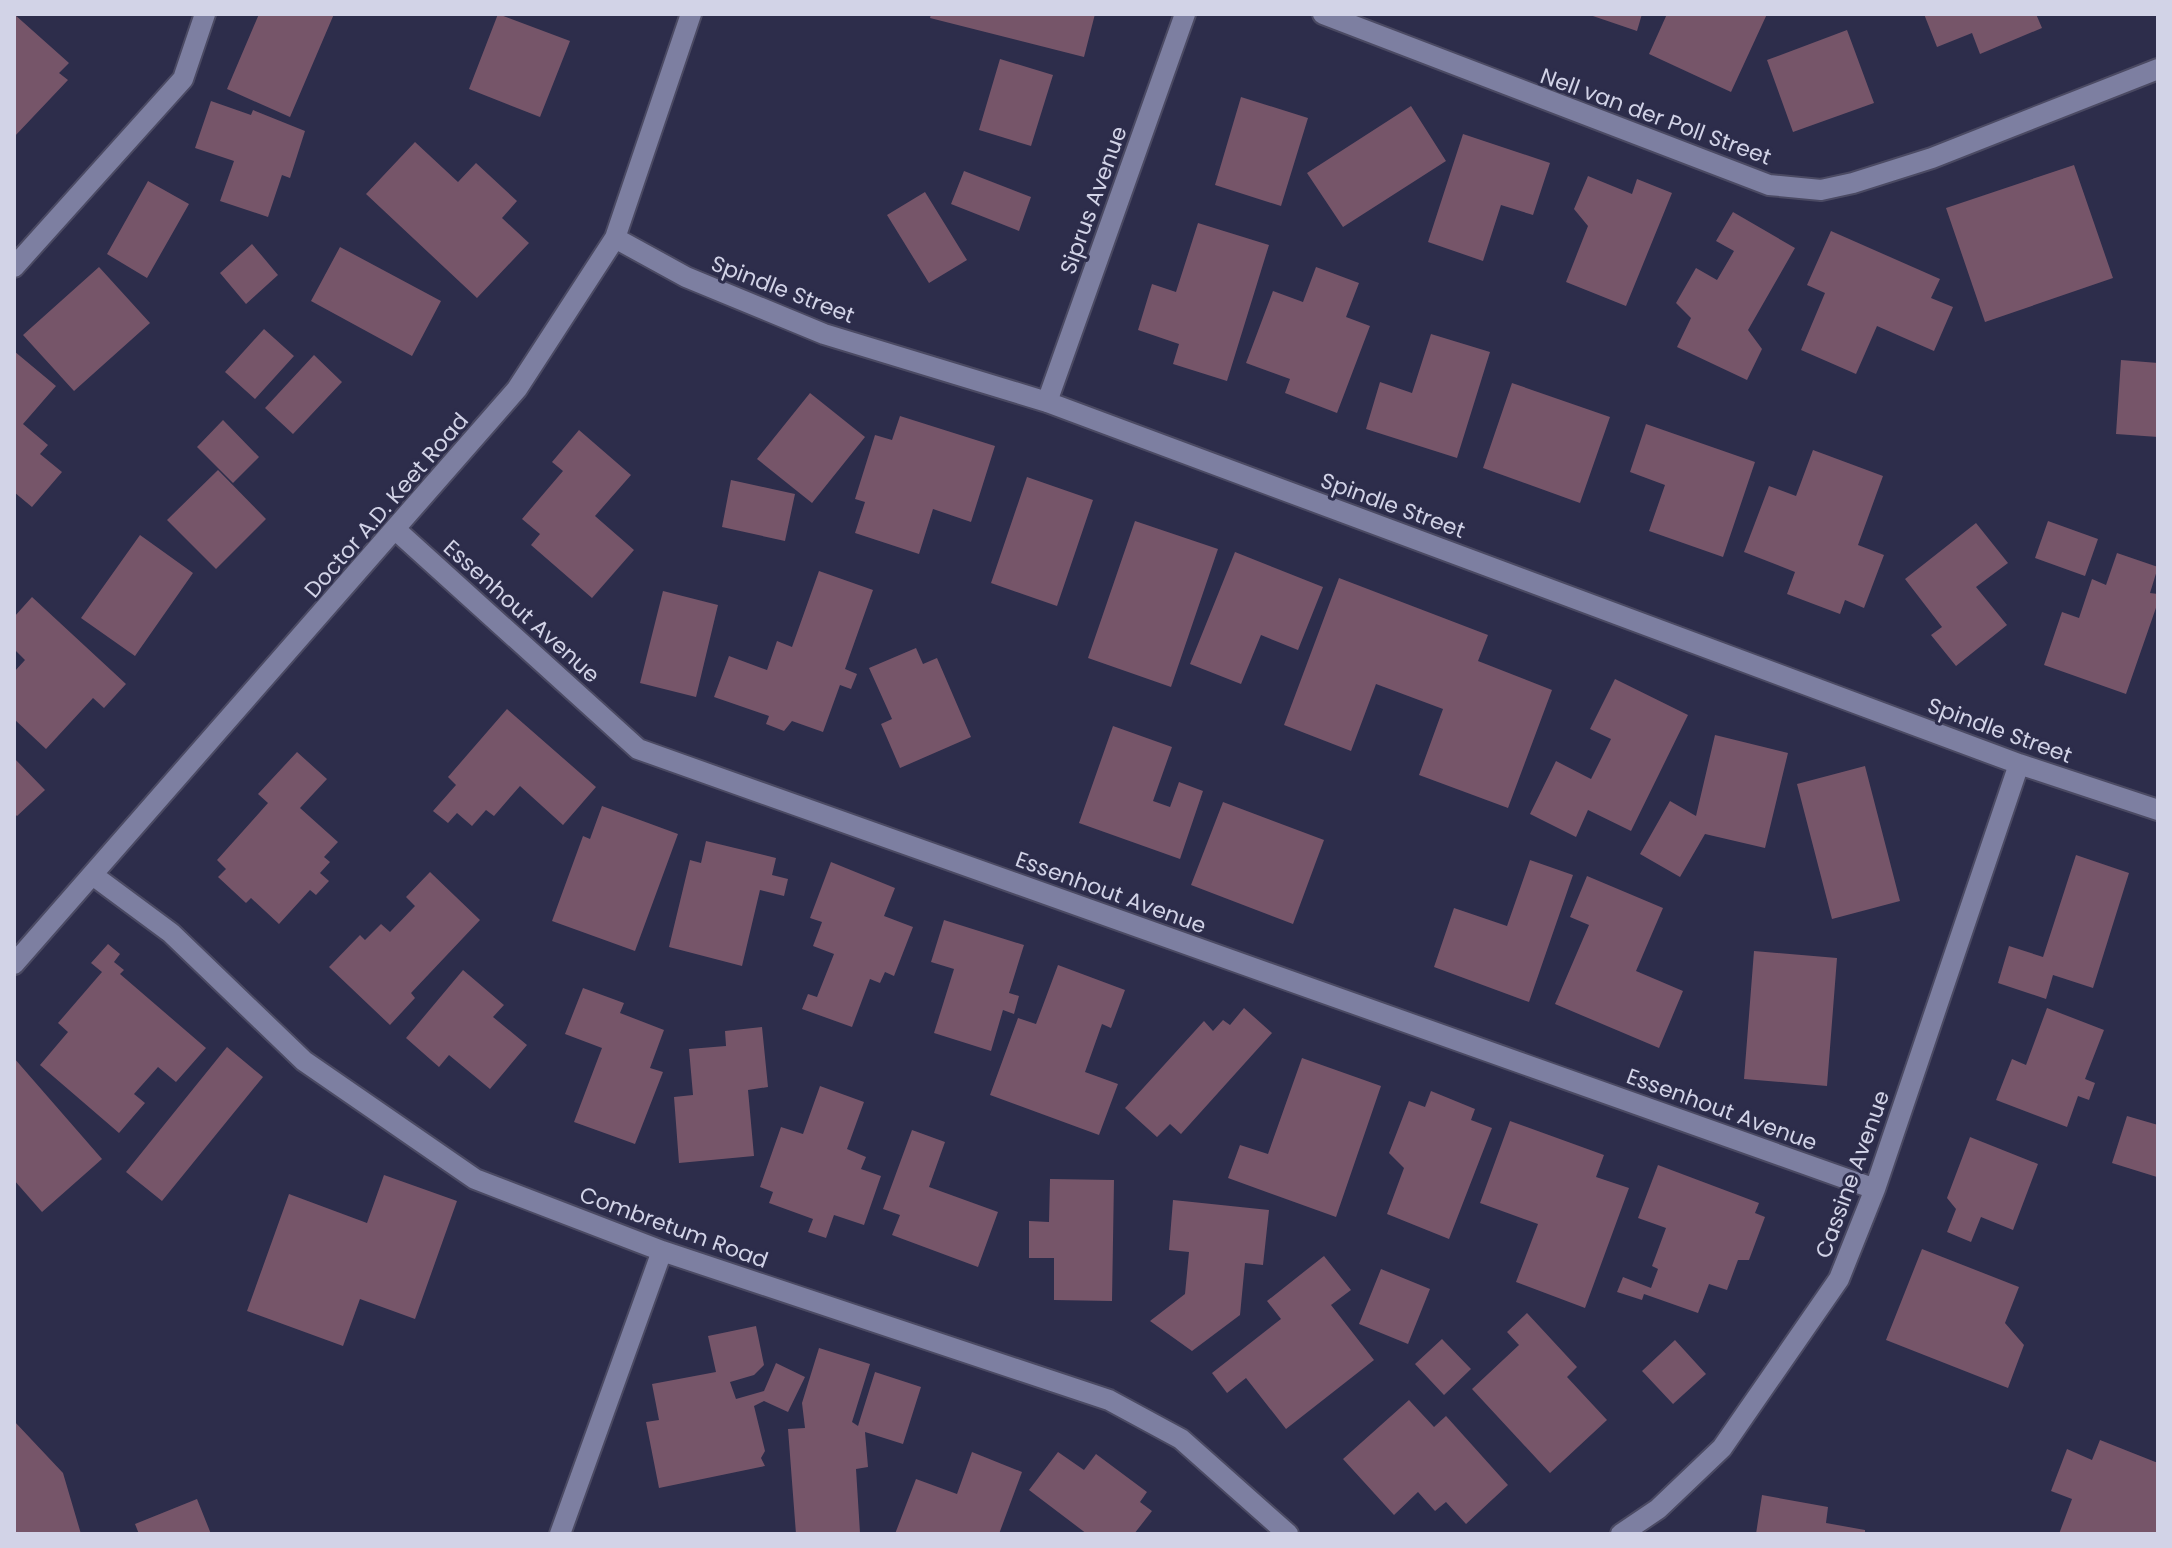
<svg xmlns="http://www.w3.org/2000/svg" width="2172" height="1548" font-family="Poppins,sans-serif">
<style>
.building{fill:#765569}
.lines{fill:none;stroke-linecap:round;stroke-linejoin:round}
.minor-casing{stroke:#4b4a63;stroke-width:24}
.minor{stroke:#7d7fa1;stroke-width:20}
.labels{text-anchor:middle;stroke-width:6;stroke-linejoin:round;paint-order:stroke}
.street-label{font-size:22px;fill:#d2d3e7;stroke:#2d2d4b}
</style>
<rect width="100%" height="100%" fill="#2d2d4b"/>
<path class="building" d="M 14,14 L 69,63 L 59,73 L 68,80 L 14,137 Z
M 259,14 L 334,14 L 290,117 L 227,89 Z
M 498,14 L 570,41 L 540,117 L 469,89 Z
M 931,14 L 1095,14 L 1084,57 L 930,18 Z
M 1587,14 L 1642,14 L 1637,31 Z
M 1667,14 L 1767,14 L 1731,92 L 1649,54 Z
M 1924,14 L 2036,14 L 2042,28 L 1980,54 L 1972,33 L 1937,47 Z
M 1847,30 L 1874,103 L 1793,132 L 1767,60 Z
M 1000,59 L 1053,75 L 1031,146 L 979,130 Z
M 1241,97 L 1308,118 L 1281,206 L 1215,185 Z
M 211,101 L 251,115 L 253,110 L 305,131 L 290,178 L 282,175 L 268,217 L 220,201 L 234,161 L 195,148 Z
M 1411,106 L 1446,161 L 1343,227 L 1307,173 Z
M 1463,134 L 1550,163 L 1533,215 L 1501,205 L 1483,261 L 1428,242 Z
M 415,142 L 458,182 L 476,163 L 517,201 L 502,218 L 529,243 L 477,298 L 366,194 Z
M 2074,165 L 2113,278 L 1985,322 L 1946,208 Z
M 964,171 L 1031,197 L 1019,231 L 951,204 Z
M 1588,176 L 1632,194 L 1637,179 L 1672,193 L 1626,306 L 1566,282 L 1588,226 L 1574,209 Z
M 148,181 L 189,204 L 147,278 L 107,254 Z
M 925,192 L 967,260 L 929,283 L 887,215 Z
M 1733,212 L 1795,248 L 1748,330 L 1762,349 L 1747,380 L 1677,347 L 1691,318 L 1676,303 L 1696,268 L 1717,280 L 1734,251 L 1716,241 Z
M 1198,223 L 1269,245 L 1227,381 L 1173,364 L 1179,344 L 1138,330 L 1152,284 L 1176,292 Z
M 1831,231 L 1940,279 L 1931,298 L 1953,307 L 1934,351 L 1877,326 L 1856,374 L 1801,350 L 1825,293 L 1807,285 Z
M 252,244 L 278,275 L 246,304 L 220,273 Z
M 340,247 L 441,301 L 412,356 L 311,301 Z
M 99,267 L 150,323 L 74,391 L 23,335 Z
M 1316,267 L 1359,283 L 1346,317 L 1370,326 L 1337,413 L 1285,393 L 1290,379 L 1246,363 L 1273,291 L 1303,302 Z
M 264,329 L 294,356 L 255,399 L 225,372 Z
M 1431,334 L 1490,352 L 1457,458 L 1366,429 L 1380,382 L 1412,393 Z
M 14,351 L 56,386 L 23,424 L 48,445 L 40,454 L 62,472 L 32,507 L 14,492 Z
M 314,355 L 342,382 L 293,434 L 265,408 Z
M 2121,360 L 2158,363 L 2158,437 L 2116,434 Z
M 1512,383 L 1610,417 L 1580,503 L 1483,468 Z
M 810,393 L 865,437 L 812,503 L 757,459 Z
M 900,416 L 995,446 L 971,522 L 933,509 L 919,554 L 855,533 L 865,502 L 855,499 L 875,435 L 892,440 Z
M 223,420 L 259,457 L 233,483 L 197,447 Z
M 1646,424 L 1755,462 L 1723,557 L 1649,531 L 1665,485 L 1630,472 Z
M 579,430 L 631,475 L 595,516 L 634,550 L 592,598 L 531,545 L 540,534 L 522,519 L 563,471 L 552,462 Z
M 1813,450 L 1883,476 L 1858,545 L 1884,555 L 1864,608 L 1845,600 L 1840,614 L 1787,594 L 1795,572 L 1744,552 L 1769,486 L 1796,496 Z
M 218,470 L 266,519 L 216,569 L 167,520 Z
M 1027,477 L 1093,500 L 1057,606 L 991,583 Z
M 731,480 L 795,494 L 785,541 L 722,527 Z
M 1135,521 L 1218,549 L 1171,687 L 1088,658 Z
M 2048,521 L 2098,539 L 2085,576 L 2035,558 Z
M 1976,523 L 2008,563 L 1976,587 L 2007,625 L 1956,666 L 1931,635 L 1942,627 L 1905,579 Z
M 140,535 L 193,573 L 135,656 L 81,618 Z
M 1235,552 L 1323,587 L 1298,650 L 1261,635 L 1241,684 L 1190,664 Z
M 2117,553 L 2158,567 L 2150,593 L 2158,594 L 2158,602 L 2126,694 L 2044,665 L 2062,612 L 2079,618 L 2092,579 L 2106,585 Z
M 819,571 L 873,590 L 845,669 L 857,674 L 851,689 L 840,685 L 823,732 L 792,721 L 784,731 L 766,724 L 769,716 L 714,697 L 729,656 L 767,670 L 777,641 L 792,647 Z
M 1339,578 L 1488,635 L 1478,661 L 1552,690 L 1508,808 L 1419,775 L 1443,709 L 1376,684 L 1351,751 L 1284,725 Z
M 663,591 L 718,605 L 696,697 L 640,683 Z
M 32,597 L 126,684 L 104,708 L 93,698 L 46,749 L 14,719 L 14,672 L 25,660 L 14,649 L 14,617 Z
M 916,648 L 923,664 L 937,658 L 971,737 L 900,768 L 881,724 L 892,719 L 869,668 Z
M 1615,679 L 1688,715 L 1631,831 L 1588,810 L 1576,837 L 1530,814 L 1556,761 L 1591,779 L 1611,739 L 1590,729 Z
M 507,709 L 596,787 L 563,825 L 520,786 L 494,816 L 486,810 L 472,826 L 457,813 L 448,823 L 433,811 L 456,785 L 448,777 Z
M 1113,726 L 1172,747 L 1153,801 L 1170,807 L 1179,782 L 1203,791 L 1180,859 L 1079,823 Z
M 1715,735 L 1788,753 L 1765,848 L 1705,834 L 1680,877 L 1640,854 L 1670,801 L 1696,816 Z
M 297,752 L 327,779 L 300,808 L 338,842 L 324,857 L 330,862 L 320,873 L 329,881 L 316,895 L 310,890 L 279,924 L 251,898 L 246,903 L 218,877 L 226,869 L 217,860 L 268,803 L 258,794 Z
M 14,758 L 45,790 L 17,816 L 14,813 Z
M 1865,766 L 1900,901 L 1832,919 L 1797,784 Z
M 1223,802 L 1324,840 L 1293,924 L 1191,885 Z
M 602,806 L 678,834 L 635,951 L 552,921 L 583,836 L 590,839 Z
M 706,841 L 776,858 L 772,875 L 788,879 L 784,896 L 760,890 L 742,966 L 669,947 L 690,860 L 701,863 Z
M 2076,855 L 2129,873 L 2093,988 L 2053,975 L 2046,999 L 1998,983 L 2009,946 L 2043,957 Z
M 1530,860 L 1573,875 L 1529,1002 L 1434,967 L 1454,908 L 1507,926 Z
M 831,862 L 895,888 L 884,916 L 913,927 L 894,976 L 885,972 L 880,983 L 870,979 L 852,1027 L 802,1009 L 808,994 L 817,997 L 834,954 L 813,946 L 822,922 L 810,918 Z
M 430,872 L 480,920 L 411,993 L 415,998 L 390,1025 L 329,967 L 360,935 L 365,940 L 381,924 L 390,932 L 415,906 L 406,897 Z
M 1587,876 L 1663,908 L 1636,971 L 1683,991 L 1659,1048 L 1555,1004 L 1589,925 L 1570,917 Z
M 944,920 L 1024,945 L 1009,993 L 1019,996 L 1014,1014 L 1003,1010 L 991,1051 L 934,1033 L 954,969 L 931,962 Z
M 108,944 L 120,954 L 114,962 L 124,970 L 120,974 L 206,1048 L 176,1082 L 158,1067 L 134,1094 L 145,1103 L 119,1133 L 40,1065 L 68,1032 L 58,1023 L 102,972 L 91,963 Z
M 1754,951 L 1837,958 L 1827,1086 L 1744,1079 Z
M 1058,965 L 1125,990 L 1111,1028 L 1102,1024 L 1085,1072 L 1118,1084 L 1099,1135 L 990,1095 L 1018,1018 L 1036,1024 Z
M 463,970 L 504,1005 L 493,1017 L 527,1045 L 490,1089 L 449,1055 L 439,1067 L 406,1038 Z
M 583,988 L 624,1003 L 620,1013 L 664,1030 L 650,1068 L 663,1072 L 635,1144 L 574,1122 L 602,1048 L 565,1034 Z
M 1244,1008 L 1272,1033 L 1181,1134 L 1170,1124 L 1157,1137 L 1125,1108 L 1204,1021 L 1213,1031 L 1223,1020 L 1230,1025 Z
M 2047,1008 L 2104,1030 L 2085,1079 L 2095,1083 L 2089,1100 L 2078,1096 L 2067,1127 L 1996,1100 L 2012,1059 L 2026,1065 Z
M 762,1027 L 768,1087 L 748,1090 L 754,1156 L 679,1163 L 674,1097 L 693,1095 L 689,1049 L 726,1046 L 725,1031 Z
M 227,1047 L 263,1077 L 162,1201 L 126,1172 Z
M 14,1058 L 102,1159 L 42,1212 L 14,1180 Z
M 1302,1058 L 1381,1086 L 1336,1217 L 1228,1178 L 1240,1145 L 1268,1154 Z
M 820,1086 L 864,1102 L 847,1149 L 866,1157 L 861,1169 L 881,1176 L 864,1225 L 834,1215 L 826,1238 L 808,1232 L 813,1219 L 769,1203 L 773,1192 L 760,1187 L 781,1127 L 803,1134 Z
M 1431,1091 L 1475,1109 L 1471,1120 L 1492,1128 L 1449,1239 L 1387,1214 L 1404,1168 L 1389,1153 L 1409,1101 L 1425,1107 Z
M 2127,1116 L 2158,1125 L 2157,1177 L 2112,1163 Z
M 1510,1121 L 1604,1155 L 1596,1177 L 1629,1188 L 1585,1308 L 1516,1282 L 1538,1224 L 1480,1203 Z
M 912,1130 L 945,1142 L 929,1187 L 998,1212 L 978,1267 L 892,1235 L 900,1215 L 883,1209 Z
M 1970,1137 L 2038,1164 L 2013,1230 L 1981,1217 L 1971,1242 L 1947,1232 L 1956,1209 L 1947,1198 Z
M 1658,1165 L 1759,1203 L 1755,1213 L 1765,1217 L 1749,1260 L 1738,1260 L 1727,1290 L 1709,1284 L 1698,1313 L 1644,1294 L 1642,1300 L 1617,1292 L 1623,1277 L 1651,1288 L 1658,1269 L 1652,1266 L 1666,1228 L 1638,1218 Z
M 384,1175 L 457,1201 L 415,1319 L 360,1299 L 343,1346 L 247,1311 L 289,1194 L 367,1223 Z
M 1050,1179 L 1114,1180 L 1112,1301 L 1054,1300 L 1054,1258 L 1029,1258 L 1029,1221 L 1049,1222 Z
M 1173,1200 L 1269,1210 L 1263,1265 L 1245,1263 L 1240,1315 L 1192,1351 L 1150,1321 L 1185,1294 L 1189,1252 L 1169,1250 Z
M 1922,1249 L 2019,1287 L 2005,1323 L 2024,1345 L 2008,1388 L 1886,1340 Z
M 1324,1256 L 1351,1290 L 1331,1305 L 1374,1360 L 1286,1429 L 1246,1378 L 1227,1393 L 1212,1373 L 1281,1319 L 1267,1301 Z
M 1381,1269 L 1430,1289 L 1408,1344 L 1359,1324 Z
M 1527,1313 L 1577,1367 L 1567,1377 L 1607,1420 L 1550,1473 L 1472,1389 L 1519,1345 L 1507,1332 Z
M 756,1326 L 764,1365 L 754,1375 L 730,1382 L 736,1399 L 764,1391 L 776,1363 L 805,1377 L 788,1412 L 764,1401 L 754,1406 L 765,1451 L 761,1458 L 765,1466 L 659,1488 L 646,1422 L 659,1420 L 652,1384 L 716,1372 L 708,1336 Z
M 1442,1339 L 1471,1369 L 1444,1395 L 1415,1364 Z
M 1675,1340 L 1706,1374 L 1673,1404 L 1642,1371 Z
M 819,1348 L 870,1364 L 852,1422 L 858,1426 L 875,1372 L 921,1387 L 903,1444 L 865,1432 L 868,1467 L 856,1469 L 860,1533 L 796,1534 L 788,1429 L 805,1428 L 802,1403 Z
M 1409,1400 L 1434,1427 L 1446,1416 L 1508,1485 L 1466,1524 L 1446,1502 L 1435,1511 L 1418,1492 L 1394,1515 L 1343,1459 Z
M 14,1421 L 63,1473 L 81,1534 L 14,1534 Z
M 2100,1440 L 2158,1463 L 2158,1534 L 2059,1534 L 2072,1499 L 2051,1491 L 2067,1449 L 2092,1460 Z
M 972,1452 L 1022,1472 L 999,1534 L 895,1534 L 916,1479 L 957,1494 Z
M 1058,1452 L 1084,1470 L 1096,1454 L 1147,1492 L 1140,1502 L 1152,1511 L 1134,1534 L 1087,1534 L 1029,1490 Z
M 1762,1495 L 1828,1507 L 1826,1523 L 1865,1530 L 1865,1534 L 1756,1534 Z
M 197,1499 L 211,1534 L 139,1534 L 135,1524 Z"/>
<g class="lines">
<defs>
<path id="minor" d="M 1323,14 L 1769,185 L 1821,190 L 1853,183 L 1932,158 L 2158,69
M 615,238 L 686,277 L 824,334 L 1047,402 L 2019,764 L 2158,810
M 14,267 L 183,79 L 205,14
M 1047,402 L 1185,14
M 396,530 L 638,749 L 1875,1189
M 94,876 L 171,933 L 304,1061 L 475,1179 L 662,1251 L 1109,1400 L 1181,1439 L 1288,1534
M 14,964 L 517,389 L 615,238 L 691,14
M 560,1534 L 662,1251
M 1621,1534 L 1658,1509 L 1722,1448 L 1839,1279 L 1875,1189 L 2019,764"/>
</defs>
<use href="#minor" class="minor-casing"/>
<use href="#minor" class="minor"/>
</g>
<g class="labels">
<g class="street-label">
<text transform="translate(1656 116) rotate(20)" y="8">Nell van der Poll Street</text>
<text transform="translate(1093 200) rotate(-70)" y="8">Siprus Avenue</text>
<text transform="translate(783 289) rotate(21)" y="8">Spindle Street</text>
<text transform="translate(386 505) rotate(-49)" y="8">Doctor A.D. Keet Road</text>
<text transform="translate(1393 505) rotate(20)" y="8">Spindle Street</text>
<text transform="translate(522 611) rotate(42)" y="8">Essenhout Avenue</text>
<text transform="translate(2000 730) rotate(20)" y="8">Spindle Street</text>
<text transform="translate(1111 892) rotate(20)" y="8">Essenhout Avenue</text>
<text transform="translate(1722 1109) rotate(20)" y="8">Essenhout Avenue</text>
<text transform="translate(1852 1174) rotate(-70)" y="8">Cassine Avenue</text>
<text transform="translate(674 1227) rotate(20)" y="8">Combretum Road</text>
</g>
</g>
<rect width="2172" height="1548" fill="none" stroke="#d2d3e7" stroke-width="32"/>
</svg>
